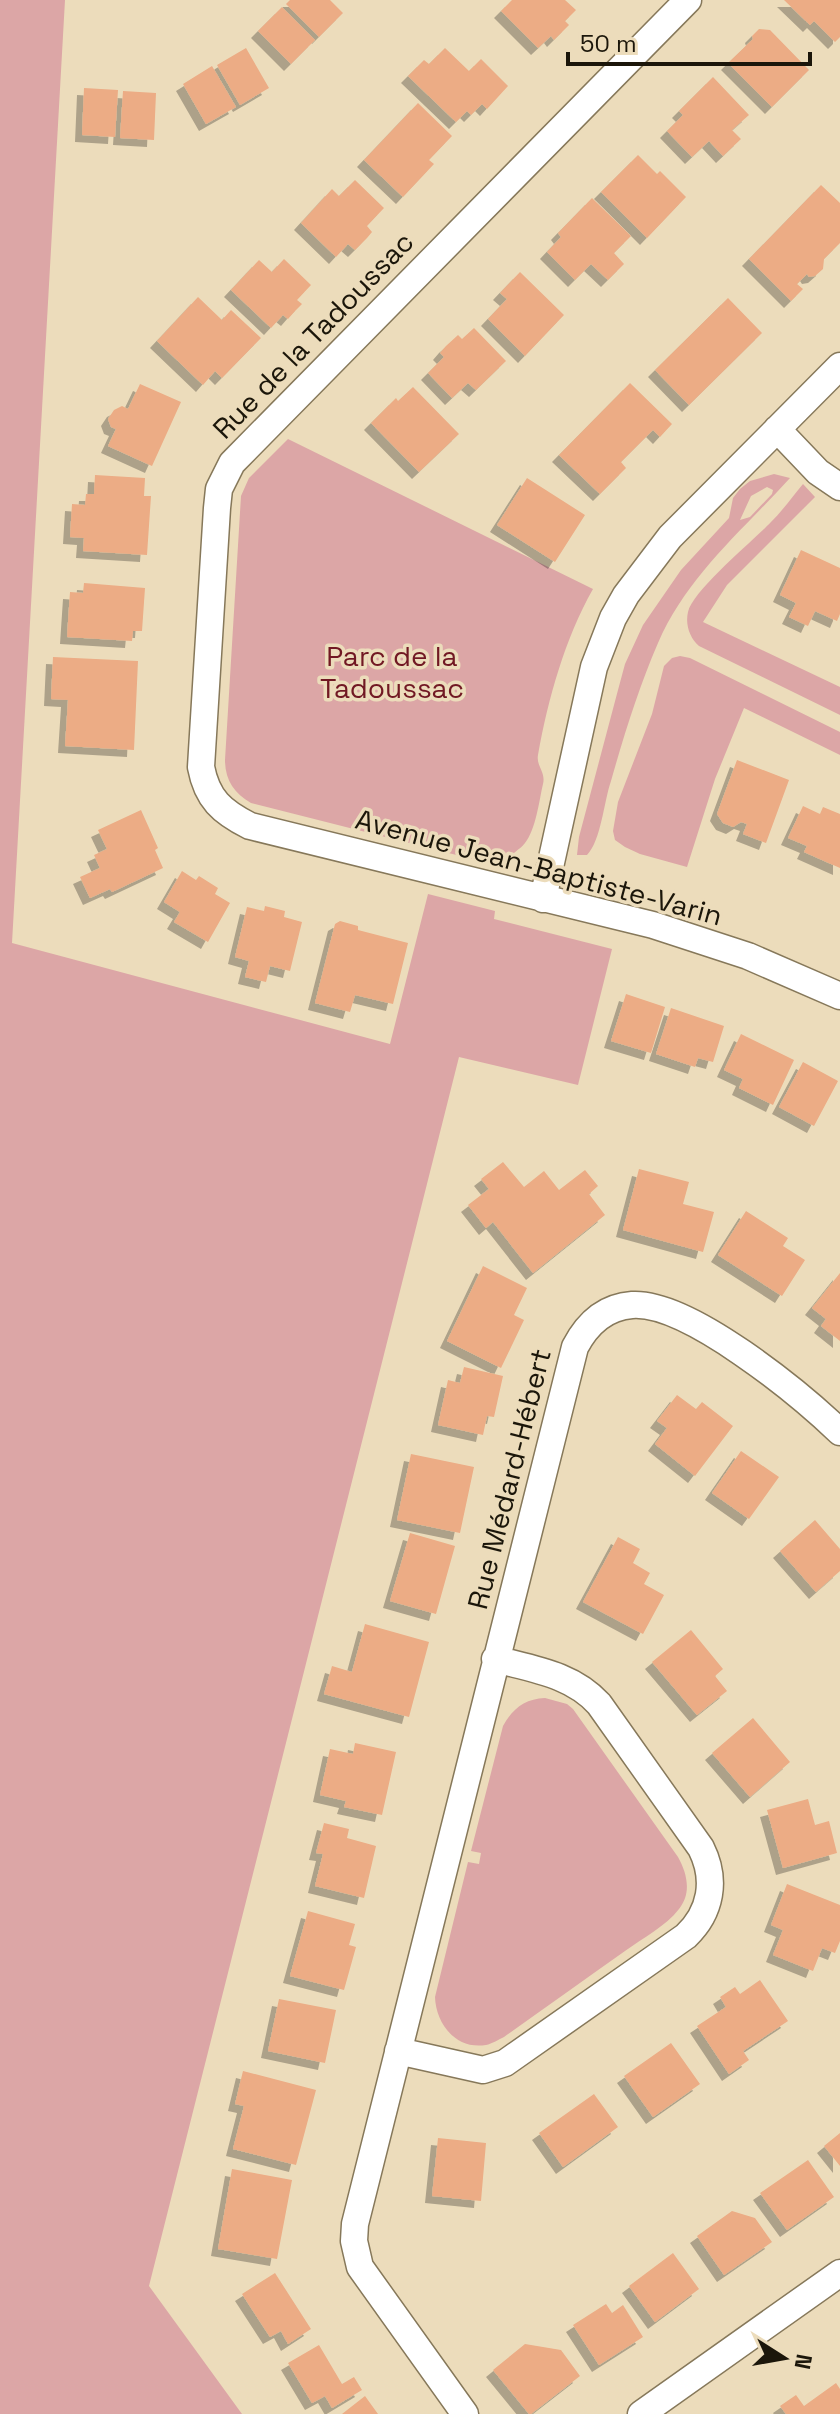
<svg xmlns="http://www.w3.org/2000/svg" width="840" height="2414" font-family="'Space Grotesk',sans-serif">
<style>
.green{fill:#dca6a6;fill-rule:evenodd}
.building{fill:#ecac85;filter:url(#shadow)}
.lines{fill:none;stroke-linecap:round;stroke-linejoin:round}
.street-casing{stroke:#86785a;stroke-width:29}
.street{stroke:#fff;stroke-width:26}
.labels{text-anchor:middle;stroke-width:7;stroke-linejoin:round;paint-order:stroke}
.street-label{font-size:28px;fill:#1b160a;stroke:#ecdcbb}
.park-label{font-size:28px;fill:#711823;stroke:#ecdcbb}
</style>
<defs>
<filter id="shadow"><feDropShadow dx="-7" dy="7" stdDeviation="0" flood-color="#0004"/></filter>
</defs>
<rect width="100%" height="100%" fill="#ecdcbb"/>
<path class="green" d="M 0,0 L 65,0 L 12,943 L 390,1044 L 428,894 L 495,911 L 494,919 L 612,949 L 578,1085 L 459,1057 L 149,2286 L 242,2414 L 0,2414 Z
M 288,439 L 593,589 C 565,638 548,699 538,755 C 536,766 546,772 543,784 C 539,801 536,829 525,843 C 519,851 511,852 509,861 L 501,864 L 488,863 L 251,803 C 234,793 225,780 225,760 L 241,496 L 249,478 Z
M 774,474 L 790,478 C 742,531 687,576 658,643 C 639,687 624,735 611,781 C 604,801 601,841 587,855 L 577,855 L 579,837 L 618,690 L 625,664 L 643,625 L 681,570 L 729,518 L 733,498 L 740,489 L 750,481 ZM 767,487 L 773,490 L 772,494 L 750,517 L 740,520 L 751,496 Z
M 803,484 L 815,497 L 727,585 L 703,622 L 840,687 L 840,715 L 699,646 C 690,638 685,625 688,612 C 693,590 753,541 771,522 C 783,510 793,496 803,484 Z
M 680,656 L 690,658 L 840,732 L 840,755 L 744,708 L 715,779 L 687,867 L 640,854 L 625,847 L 615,840 L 613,831 L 618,802 L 652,714 L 664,666 L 672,658 Z
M 545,1698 L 567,1704 L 573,1709 L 678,1857 C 687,1873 692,1893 679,1909 C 666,1926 643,1938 625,1951 C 585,1979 545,2008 504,2037 C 499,2039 492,2044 486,2045 C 456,2050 436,2024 435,1997 L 468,1862 L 479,1864 L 481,1853 L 471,1851 L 503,1726 C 513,1708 525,1699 545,1698 Z"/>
<path class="building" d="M 290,0 L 330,0 L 343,13 L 319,37 L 286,4 Z
M 512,0 L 565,0 L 576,10 L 565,21 L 569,25 L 554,40 L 551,36 L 538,48 L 501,11 Z
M 784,0 L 840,0 L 840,37 L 835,42 L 814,21 L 810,25 Z
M 282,7 L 315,40 L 291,64 L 258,31 Z
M 759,29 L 770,30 L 809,70 L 772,107 L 728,63 L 753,39 L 752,36 Z
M 246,48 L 269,88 L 240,105 L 217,65 Z
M 445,48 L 469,71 L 481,59 L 508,86 L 487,109 L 482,104 L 471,115 L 467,111 L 456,122 L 408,76 L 424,60 L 429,64 Z
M 212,66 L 236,107 L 206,124 L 183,84 Z
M 713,77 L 749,115 L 732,130 L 741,139 L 723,156 L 709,141 L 692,157 L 667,131 L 683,115 L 679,111 Z
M 84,88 L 118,90 L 115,137 L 82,135 Z
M 123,91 L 156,93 L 154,140 L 120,138 Z
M 418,103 L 452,136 L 429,160 L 434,164 L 403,197 L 364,160 Z
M 638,155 L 657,174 L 660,171 L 686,197 L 647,238 L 601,192 Z
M 355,180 L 384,208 L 367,226 L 372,232 L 367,238 L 355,250 L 348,244 L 336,257 L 301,223 L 332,189 L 339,196 Z
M 821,185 L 840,203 L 840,243 L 824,259 L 823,269 L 815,276 L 809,277 L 807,274 L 797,284 L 803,289 L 791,301 L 749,259 Z
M 592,198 L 631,236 L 614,253 L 624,264 L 608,280 L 591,264 L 575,280 L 547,252 L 561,237 L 558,233 Z
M 284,259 L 311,285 L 297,300 L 302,304 L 295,311 L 288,319 L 283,315 L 271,328 L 231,290 L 259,260 L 272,272 Z
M 520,272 L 564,315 L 525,356 L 488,319 L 507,299 L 500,293 Z
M 198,297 L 222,320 L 231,310 L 261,338 L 222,378 L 215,371 L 203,385 L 157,341 Z
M 728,298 L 762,333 L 689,405 L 655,370 Z
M 474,328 L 506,361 L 476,390 L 468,383 L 452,398 L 428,373 L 444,357 L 440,353 L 446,346 L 458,335 L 462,339 Z
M 630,383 L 672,424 L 660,437 L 653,430 L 621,462 L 626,468 L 600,494 L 559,455 Z
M 140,384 L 181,402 L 152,466 L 108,446 L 116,429 L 111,427 L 108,419 L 114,410 L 122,406 L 128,409 Z
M 413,387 L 459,434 L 419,472 L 371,423 L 396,398 L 398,401 Z
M 95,475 L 145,478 L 144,496 L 151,496 L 147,555 L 83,551 L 84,538 L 70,537 L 72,504 L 85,505 L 86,494 L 94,494 Z
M 527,478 L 585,515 L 555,562 L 497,525 Z
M 801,550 L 840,568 L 840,614 L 837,621 L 815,611 L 808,626 L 789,617 L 796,603 L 780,595 Z
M 84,583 L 145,588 L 142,631 L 133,631 L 132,641 L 67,637 L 70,592 L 83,593 Z
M 53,657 L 138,661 L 134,750 L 65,746 L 68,700 L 51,699 Z
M 737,760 L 789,780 L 766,843 L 743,834 L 747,824 L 741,822 L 733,827 L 723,823 L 717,814 Z
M 803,806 L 820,814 L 823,807 L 840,814 L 840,868 L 804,852 L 807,846 L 788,838 Z
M 141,810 L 158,848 L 155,850 L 163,868 L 112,892 L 110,889 L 90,898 L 80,877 L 100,868 L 94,855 L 107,849 L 98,830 Z
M 182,871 L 196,880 L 199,876 L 218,888 L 215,894 L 230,903 L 208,942 L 174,922 L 180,912 L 164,902 Z
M 265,906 L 285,911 L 284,917 L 302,922 L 290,971 L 270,966 L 266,982 L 245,977 L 249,961 L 235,957 L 247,907 L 264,911 Z
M 340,921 L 358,926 L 358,930 L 408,943 L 393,1004 L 355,995 L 350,1012 L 315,1003 L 335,924 Z
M 626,994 L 665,1007 L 651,1053 L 611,1041 Z
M 671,1008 L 724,1026 L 713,1062 L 698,1058 L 695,1067 L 656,1054 Z
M 741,1034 L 794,1060 L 773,1105 L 739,1088 L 743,1079 L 724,1070 Z
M 803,1062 L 838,1081 L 814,1126 L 779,1107 Z
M 503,1162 L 524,1187 L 544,1171 L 559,1190 L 585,1170 L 598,1186 L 589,1194 L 605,1215 L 533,1273 L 493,1222 L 486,1228 L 468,1205 L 489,1189 L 481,1179 Z
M 639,1169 L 689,1182 L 683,1204 L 714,1212 L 703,1252 L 623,1230 Z
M 746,1211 L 788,1238 L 783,1246 L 805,1260 L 782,1296 L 718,1255 Z
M 483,1266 L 527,1288 L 514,1315 L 524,1320 L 501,1368 L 447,1341 Z
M 840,1273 L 840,1341 L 821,1326 L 826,1319 L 812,1308 Z
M 464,1367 L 503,1376 L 494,1417 L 487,1416 L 483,1435 L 438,1425 L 448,1380 L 460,1383 Z
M 677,1395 L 696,1409 L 702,1402 L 733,1426 L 695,1476 L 655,1444 L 667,1428 L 657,1421 Z
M 741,1451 L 779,1477 L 749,1519 L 712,1493 Z
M 411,1454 L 474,1467 L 460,1533 L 397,1520 Z
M 815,1520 L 840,1549 L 840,1571 L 816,1592 L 780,1551 Z
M 410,1533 L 455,1546 L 436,1614 L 390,1601 Z
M 618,1537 L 640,1549 L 633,1563 L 650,1573 L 644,1584 L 664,1595 L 643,1634 L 583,1602 Z
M 365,1624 L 429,1642 L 409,1717 L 324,1694 L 332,1666 L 352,1672 Z
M 691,1630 L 723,1669 L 715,1676 L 727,1691 L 697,1715 L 652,1662 Z
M 753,1718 L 790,1762 L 750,1797 L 712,1753 Z
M 355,1743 L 396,1752 L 382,1815 L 344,1807 L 346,1801 L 320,1795 L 330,1749 L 353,1754 Z
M 808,1799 L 815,1825 L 829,1821 L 837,1853 L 783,1868 L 767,1810 Z
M 324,1823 L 349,1829 L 347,1838 L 376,1846 L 364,1898 L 315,1886 L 323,1854 L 316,1853 Z
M 787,1884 L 840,1905 L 840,1941 L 835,1953 L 822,1948 L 813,1971 L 773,1955 L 783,1930 L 771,1925 Z
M 308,1911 L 355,1924 L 349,1945 L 356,1947 L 344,1990 L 290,1976 Z
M 760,1980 L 788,2021 L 743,2051 L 749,2060 L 729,2074 L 697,2026 L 726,2007 L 720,1997 L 735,1987 L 740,1994 Z
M 279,1999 L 336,2010 L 325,2063 L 268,2051 Z
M 671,2043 L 700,2084 L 653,2117 L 624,2076 Z
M 243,2071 L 316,2090 L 296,2165 L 233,2149 L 244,2106 L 235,2104 Z
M 594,2094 L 618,2127 L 563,2167 L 539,2133 Z
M 840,2133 L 840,2166 L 824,2146 Z
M 438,2138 L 486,2143 L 481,2201 L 432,2196 Z
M 808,2160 L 834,2197 L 787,2230 L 760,2193 Z
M 232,2169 L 292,2180 L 277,2259 L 218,2249 Z
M 732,2211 L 755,2218 L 772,2242 L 724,2275 L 697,2236 Z
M 673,2253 L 699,2289 L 655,2322 L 629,2286 Z
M 275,2273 L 311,2329 L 288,2344 L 281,2331 L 270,2337 L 242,2294 Z
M 606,2304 L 612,2313 L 623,2305 L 643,2337 L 599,2365 L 573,2325 Z
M 525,2344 L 561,2350 L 580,2376 L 531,2414 L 529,2414 L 493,2370 Z
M 319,2345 L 342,2384 L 354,2377 L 362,2390 L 332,2408 L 325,2396 L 312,2403 L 288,2363 Z
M 836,2383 L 840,2389 L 840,2414 L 786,2414 L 780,2406 L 796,2395 L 804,2406 Z
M 365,2396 L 378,2414 L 342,2414 Z"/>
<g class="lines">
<defs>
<path id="street" d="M 688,0 L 232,463 L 219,489 L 217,508 L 201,767 C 207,799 222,812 250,826 L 653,925 L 748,956 L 840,996
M 777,429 L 818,472 L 840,487
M 543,899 L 594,667 L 613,618 L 626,595 L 670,537 L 840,366
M 398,2051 L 483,2070 L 505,2063 L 686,1936 C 711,1912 717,1880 701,1848 L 599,1704 C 572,1674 532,1669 495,1659
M 465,2414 L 360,2267 L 354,2241 L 355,2224 L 575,1347 C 587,1324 605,1307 632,1305 C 688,1301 800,1394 840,1432
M 641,2414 L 840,2273"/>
</defs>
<use href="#street" class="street-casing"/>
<use href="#street" class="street"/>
</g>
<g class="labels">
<g class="street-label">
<text transform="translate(313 335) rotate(-46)" y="10">Rue de la Tadoussac</text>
<text transform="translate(539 867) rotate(15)" y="10">Avenue Jean-Baptiste-Varin</text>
<text transform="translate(509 1479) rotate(-76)" y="10">Rue Médard-Hébert</text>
</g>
<g class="park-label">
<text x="392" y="666">Parc de la<tspan x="392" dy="32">Tadoussac</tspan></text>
</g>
</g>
<g transform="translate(784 2358) rotate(101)" stroke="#ecdcbb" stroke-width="6" paint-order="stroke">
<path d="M0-6L14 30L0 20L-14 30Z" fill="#1b160a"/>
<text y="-12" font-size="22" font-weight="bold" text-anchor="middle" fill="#1b160a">N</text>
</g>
<path d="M568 52v12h242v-12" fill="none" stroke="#1b160a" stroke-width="4"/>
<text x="580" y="52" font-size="24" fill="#1b160a" stroke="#ecdcbb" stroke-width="6" paint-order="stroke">50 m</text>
</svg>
